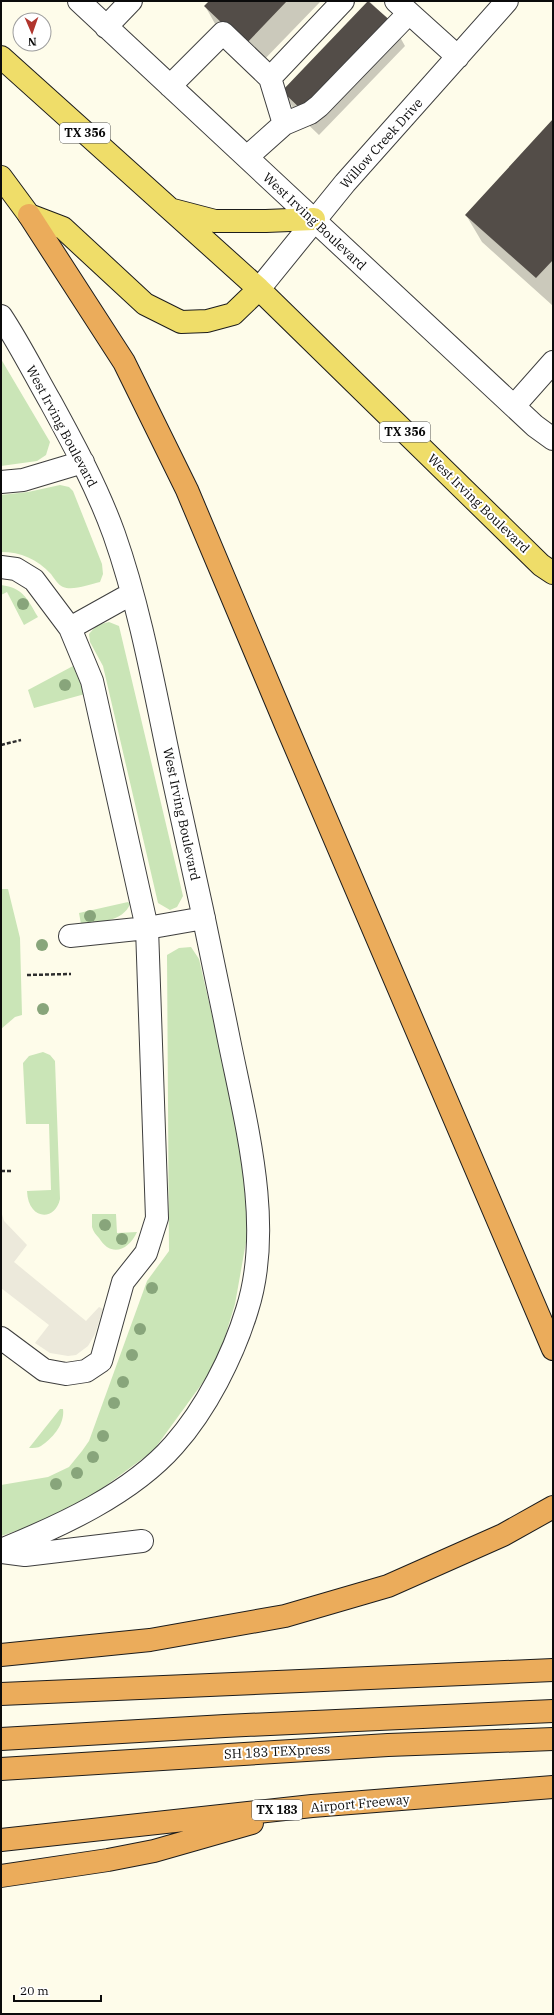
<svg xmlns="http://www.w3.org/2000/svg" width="554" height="2015" font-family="'IBM Plex Serif',serif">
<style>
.green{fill:#cae5b7}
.plaza{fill:#ece9db}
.shadow{fill:#0003}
.building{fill:#534d48}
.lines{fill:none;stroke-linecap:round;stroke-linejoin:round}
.minor-casing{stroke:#3e3e3e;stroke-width:24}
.major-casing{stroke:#1c1c1c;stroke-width:24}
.highway-casing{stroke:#1c1c1c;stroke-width:24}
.path{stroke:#2d2d2d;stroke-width:2.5;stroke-dasharray:4 2;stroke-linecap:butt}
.minor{stroke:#fff;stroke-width:22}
.major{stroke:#efdd69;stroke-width:22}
.highway{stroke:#ebac5b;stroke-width:22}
.tree{fill:#88a57b}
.labels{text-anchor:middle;stroke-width:4;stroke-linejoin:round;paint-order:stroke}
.shield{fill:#fff;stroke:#545454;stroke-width:1}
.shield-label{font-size:12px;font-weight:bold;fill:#0b0b0b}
.street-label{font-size:13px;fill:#0b0b0b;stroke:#fff}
</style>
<rect width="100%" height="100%" fill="#fefcea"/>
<path class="green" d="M 1,359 L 50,442 L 46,455 L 37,461 L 1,466 Z
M 60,485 L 69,487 L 73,491 L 102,564 L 103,574 L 100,582 C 90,584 73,591 63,587 C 58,585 54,578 51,574 C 37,559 21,552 1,552 L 1,495 L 28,492 Z
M 1,585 C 24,588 27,599 38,617 L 24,625 L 7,592 L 1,595 Z
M 109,622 L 119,626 L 183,896 L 177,907 L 170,910 L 158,903 L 103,666 L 90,642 L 89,634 L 97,625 Z
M 73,666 L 85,694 L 34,708 L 28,690 Z
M 1,889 L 8,889 L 20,938 L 22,1015 L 15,1017 L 1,1029 Z
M 128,902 L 130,904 C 123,922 98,922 81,924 L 79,913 Z
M 191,947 L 199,959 L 246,1163 L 248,1231 L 235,1304 L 217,1363 L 153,1451 L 93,1495 L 37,1524 L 1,1536 L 1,1485 L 48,1477 L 69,1467 L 82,1451 L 89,1441 L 147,1281 L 169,1251 L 167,955 L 179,948 Z
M 43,1052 L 50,1055 L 55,1061 L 60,1199 C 55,1222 28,1220 27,1191 L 51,1190 L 49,1124 L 26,1124 L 23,1063 L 29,1056 Z
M 92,1214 L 116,1214 L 117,1233 L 137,1232 C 129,1250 111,1258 99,1238 C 96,1235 93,1231 92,1227 C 92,1223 92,1218 92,1214 Z
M 60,1409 L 63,1409 C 65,1424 53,1438 41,1446 C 38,1448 33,1448 29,1448 Z"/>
<path class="plaza" d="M 1,1211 L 4,1221 L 27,1245 L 14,1262 L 86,1321 L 99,1307 L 103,1309 L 95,1334 L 88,1346 L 76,1355 L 68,1356 L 50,1353 L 35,1343 L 49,1325 L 1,1288 Z"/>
<path class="shadow" d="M 211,1 L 321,1 L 258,66 L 218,29 L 205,6 Z
M 369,1 L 392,23 L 405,46 L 319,135 L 296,113 L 283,91 Z
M 553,120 L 553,304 L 552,305 L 482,242 L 466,215 Z"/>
<path class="building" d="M 209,1 L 287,1 L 245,45 L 204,6 Z
M 368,1 L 393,23 L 306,114 L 282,91 Z
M 553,119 L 553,260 L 536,278 L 465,215 Z"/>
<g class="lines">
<defs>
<path id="minor" d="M 79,1 L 535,426 L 553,439
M 396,1 L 458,57
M 106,27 L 131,1
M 170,86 L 223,33 L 270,78 L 343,1
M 284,124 L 310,113 L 319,106 L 409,13
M 247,157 L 284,124 L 270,78
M 259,289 L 345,183 L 507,1
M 1,316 C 19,343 34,373 50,401 C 74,445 97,487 114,534 C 144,619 158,711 178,800 C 196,880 213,960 229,1040 C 246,1124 274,1226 247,1310 C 233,1356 206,1409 174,1445 C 131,1494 60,1526 1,1550
M 514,406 L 553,362
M 1,482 L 23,480 L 83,462
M 1,567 L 16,569 L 34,580 L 70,628 L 92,681 L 147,928 L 157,1218 L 146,1253 L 123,1282 L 101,1361 L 86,1371 L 66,1374 L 44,1370 L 1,1338
M 70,628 L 131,594
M 70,936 L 147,928 L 204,918
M 2,1552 L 25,1555 L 142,1541"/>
<path id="major" d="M 1,57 L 259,289 L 541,565 L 553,573
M 1,177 L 29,215 L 63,228 L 145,304 L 181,322 L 207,321 L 233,314 L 259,289
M 173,210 L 215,221 L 266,221 L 314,219"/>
<path id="highway" d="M 29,215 L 124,362 L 187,490 L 286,725 L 553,1349
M 1,1655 L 150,1640 L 285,1616 L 388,1586 L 503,1535 L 553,1507
M 1,1694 L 553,1670
M 1,1739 L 225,1726 L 553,1711
M 1,1769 L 388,1745 L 553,1739
M 1,1840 L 312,1806 L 553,1787
M 1,1876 L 108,1860 L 154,1851 L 252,1823"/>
</defs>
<use href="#minor" class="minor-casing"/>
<use href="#major" class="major-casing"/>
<use href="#highway" class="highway-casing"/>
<path class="path" d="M 1,745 L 21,740
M 27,975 L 71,974
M 1,1171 L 13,1171"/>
<use href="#minor" class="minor"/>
<use href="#major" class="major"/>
<use href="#highway" class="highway"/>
</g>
<g class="tree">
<circle cx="23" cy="604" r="6"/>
<circle cx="65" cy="685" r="6"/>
<circle cx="90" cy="916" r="6"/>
<circle cx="42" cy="945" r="6"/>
<circle cx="43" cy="1009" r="6"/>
<circle cx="105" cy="1225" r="6"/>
<circle cx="122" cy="1239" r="6"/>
<circle cx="152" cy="1288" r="6"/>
<circle cx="140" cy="1329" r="6"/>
<circle cx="132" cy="1355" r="6"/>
<circle cx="123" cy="1382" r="6"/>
<circle cx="114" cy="1403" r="6"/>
<circle cx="103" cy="1436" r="6"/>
<circle cx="93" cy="1457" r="6"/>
<circle cx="77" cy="1473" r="6"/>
<circle cx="56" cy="1484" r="6"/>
</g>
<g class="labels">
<g class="shield">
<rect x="60" y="123" width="50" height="20" rx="3"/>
<rect x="380" y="422" width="50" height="20" rx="3"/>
<rect x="252" y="1800" width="50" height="20" rx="3"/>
</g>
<g class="shield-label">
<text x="85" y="137">TX 356</text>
<text x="405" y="436">TX 356</text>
<text x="277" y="1814">TX 183</text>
</g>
<g class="street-label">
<text transform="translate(381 143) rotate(-48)" y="5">Willow Creek Drive</text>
<text transform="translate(315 221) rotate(43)" y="5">West Irving Boulevard</text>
<text transform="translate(62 426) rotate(62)" y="5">West Irving Boulevard</text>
<text transform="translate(479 503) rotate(44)" y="5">West Irving Boulevard</text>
<text transform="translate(182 814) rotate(78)" y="5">West Irving Boulevard</text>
<text transform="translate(277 1751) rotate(-3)" y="5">SH 183 TEXpress</text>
<text transform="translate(360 1803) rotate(-5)" y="5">Airport Freeway</text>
</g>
</g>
<rect width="554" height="2015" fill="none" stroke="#0b0b0b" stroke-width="4"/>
<g transform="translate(32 32) rotate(178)"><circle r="19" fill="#ffffff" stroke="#9d9d9d"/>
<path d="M0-3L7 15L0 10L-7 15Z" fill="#b1352d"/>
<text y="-6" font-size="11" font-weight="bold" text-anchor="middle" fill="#0b0b0b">N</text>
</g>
<path d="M14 1995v6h87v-6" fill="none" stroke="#0b0b0b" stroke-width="2"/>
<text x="20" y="1995" font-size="12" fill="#0b0b0b" stroke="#ffffff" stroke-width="3" paint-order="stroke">20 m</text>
</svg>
